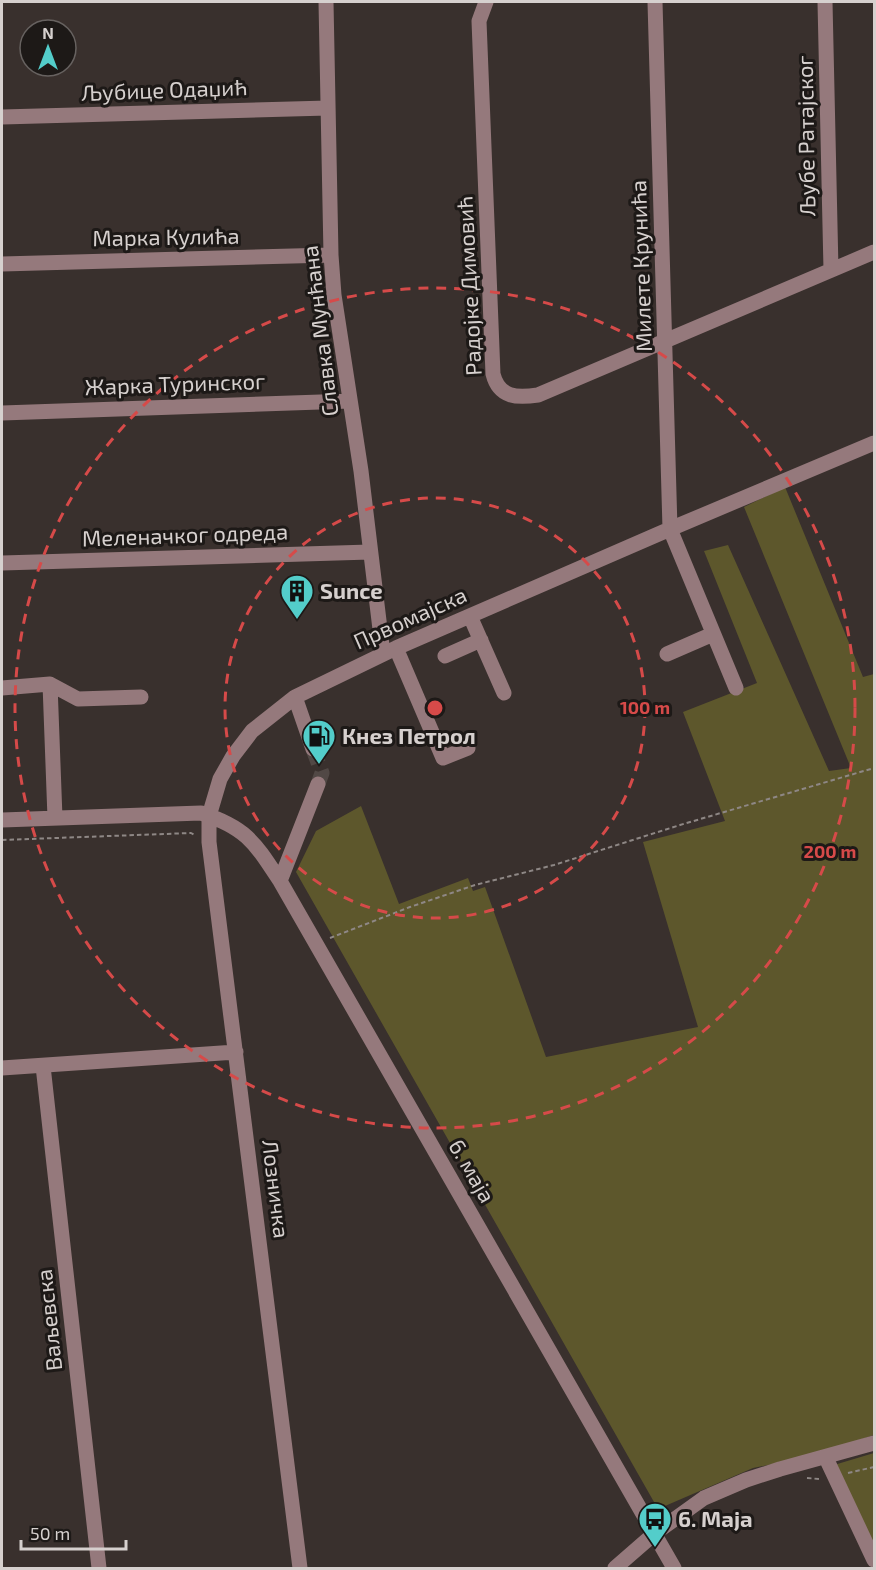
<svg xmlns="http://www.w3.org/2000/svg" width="876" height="1570" font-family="'Exo 2',sans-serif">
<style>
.green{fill:#5d572c}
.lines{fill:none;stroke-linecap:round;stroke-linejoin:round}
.minor-tunnel{stroke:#514845;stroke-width:15;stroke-dasharray:15 8;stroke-linecap:butt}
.path{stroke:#8e8785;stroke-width:2;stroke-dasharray:4.5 3;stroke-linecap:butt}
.minor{stroke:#95797c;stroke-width:15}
.ring{fill:none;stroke:#d64a49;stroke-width:3;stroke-dasharray:10 8}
.labels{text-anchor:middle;stroke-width:6;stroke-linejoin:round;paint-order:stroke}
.street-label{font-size:22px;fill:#d6d0ce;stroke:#1d1917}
.poi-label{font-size:22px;font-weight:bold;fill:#d6d0ce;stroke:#1d1917;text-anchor:start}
.centre{fill:#d64a49;stroke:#1d1917;stroke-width:3}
.ring-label{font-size:18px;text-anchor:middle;font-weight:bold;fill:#d64a49;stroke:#1d1917;stroke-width:6;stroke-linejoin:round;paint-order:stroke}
</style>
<rect width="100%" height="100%" fill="#39302d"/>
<path class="green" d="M 785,487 L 863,677 L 874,674 L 874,1435 L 812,1456 L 753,1468 L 658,1509 L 296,872 L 316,831 L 361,806 L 399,904 L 468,878 L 473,891 L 485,887 L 546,1057 L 698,1027 L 643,842 L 725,821 L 683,712 L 757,683 L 704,551 L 728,545 L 829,771 L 851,768 L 744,507 Z
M 874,1453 L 874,1544 L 834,1465 Z"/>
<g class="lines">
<path class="minor-tunnel" d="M 313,749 L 322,773 L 318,784"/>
<path class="path" d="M 2,840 L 191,833 L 196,836
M 330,938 L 410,907 L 475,885 L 554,865 L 680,825 L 874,768
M 848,1473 L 874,1467
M 807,1478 L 819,1479"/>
<path class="minor" d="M 326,2 L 331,255 L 334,295 L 361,471 L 383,654
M 486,2 L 479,21 L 493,374 C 499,398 517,398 538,395 L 874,252
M 655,2 L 670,529 L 736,688
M 825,2 L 831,270
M 2,117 L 328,108
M 2,264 L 331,255
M 2,413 L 350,401
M 2,563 L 370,552
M 470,616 L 504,693
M 396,648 L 443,758 L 468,748
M 667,654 L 713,634
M 445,656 L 481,640
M 50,684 L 55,818
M 2,688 L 50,684 L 78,699 L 141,697
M 295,697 L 313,749
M 2,820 L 201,813 C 247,828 255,843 280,881 L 674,1568
M 280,881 L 318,784
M 43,1066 L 99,1568
M 2,1068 L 236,1052
M 826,1458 L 874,1560
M 300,1568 L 209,842 L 209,816 L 220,779 L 233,756 L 252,731 L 295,697 L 396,648 L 670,529 L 874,443
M 615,1568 L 654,1534 L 704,1498 L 746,1480 L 780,1469 L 874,1443"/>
</g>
<g class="ring">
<circle cx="435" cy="708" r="210"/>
<circle cx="435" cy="708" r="420"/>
</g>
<defs>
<symbol id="building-pin" viewBox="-11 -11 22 30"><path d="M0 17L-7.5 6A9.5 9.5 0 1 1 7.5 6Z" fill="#53cdca" stroke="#1d1917"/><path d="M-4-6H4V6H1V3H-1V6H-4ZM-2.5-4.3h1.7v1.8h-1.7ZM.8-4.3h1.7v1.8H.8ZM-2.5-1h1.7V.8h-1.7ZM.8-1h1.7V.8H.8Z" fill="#111"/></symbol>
<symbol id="fuel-pin" viewBox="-11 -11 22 30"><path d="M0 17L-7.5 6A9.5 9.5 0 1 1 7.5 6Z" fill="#53cdca" stroke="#1d1917"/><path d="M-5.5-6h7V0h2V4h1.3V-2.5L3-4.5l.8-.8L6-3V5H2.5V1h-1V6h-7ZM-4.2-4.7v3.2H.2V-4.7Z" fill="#111"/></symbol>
<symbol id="bus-pin" viewBox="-11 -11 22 30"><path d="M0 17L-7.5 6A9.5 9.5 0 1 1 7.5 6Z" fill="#53cdca" stroke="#1d1917"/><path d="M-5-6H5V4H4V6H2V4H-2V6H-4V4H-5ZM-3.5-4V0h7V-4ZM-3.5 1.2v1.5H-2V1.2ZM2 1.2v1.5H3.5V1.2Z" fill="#111"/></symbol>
</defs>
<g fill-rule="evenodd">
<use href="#building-pin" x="278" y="572" width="38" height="52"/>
<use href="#fuel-pin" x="300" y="717" width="38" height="52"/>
<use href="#bus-pin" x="636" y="1500" width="38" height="52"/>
</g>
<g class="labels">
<g class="street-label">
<text transform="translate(164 90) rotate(-2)" y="8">Љубице Одаџић</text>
<text transform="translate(806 136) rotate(-91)" y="8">Љубе Ратајског</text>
<text transform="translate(166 237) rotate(-1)" y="8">Марка Кулића</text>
<text transform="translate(641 266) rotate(-92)" y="8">Милете Крунића</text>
<text transform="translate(469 286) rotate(-93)" y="8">Радојке Димовић</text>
<text transform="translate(320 331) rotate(-97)" y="8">Славка Мунћана</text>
<text transform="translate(175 384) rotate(-2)" y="8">Жарка Туринског</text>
<text transform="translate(185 535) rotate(-2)" y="8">Меленачког одреда</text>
<text transform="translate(410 618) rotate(-24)" y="8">Првомајска</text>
<text transform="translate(472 1171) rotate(60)" y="8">6. маја</text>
<text transform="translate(276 1189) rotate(83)" y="8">Лозничка</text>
<text transform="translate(49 1320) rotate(-96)" y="8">Ваљевска</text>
</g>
<g class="poi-label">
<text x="320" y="599">Sunce</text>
<text x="342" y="744">Кнез Петрол</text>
<text x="678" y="1527">6. Маја</text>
</g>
</g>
<circle cx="435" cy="708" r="9" class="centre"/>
<g class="ring-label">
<text x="645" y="714">100 m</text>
<text x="830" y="858">200 m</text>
</g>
<rect width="876" height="1570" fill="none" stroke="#d6d0ce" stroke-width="6"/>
<g transform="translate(48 48)"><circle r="28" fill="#1d1917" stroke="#676260" stroke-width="1.5"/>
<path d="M0-4.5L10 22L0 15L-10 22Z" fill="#53cdca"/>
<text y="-9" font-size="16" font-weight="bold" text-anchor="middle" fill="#d6d0ce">N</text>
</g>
<path d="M21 1540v9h105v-9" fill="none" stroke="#d6d0ce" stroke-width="3"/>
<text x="30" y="1540" font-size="18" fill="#d6d0ce" stroke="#1d1917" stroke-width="4.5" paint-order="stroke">50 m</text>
</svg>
